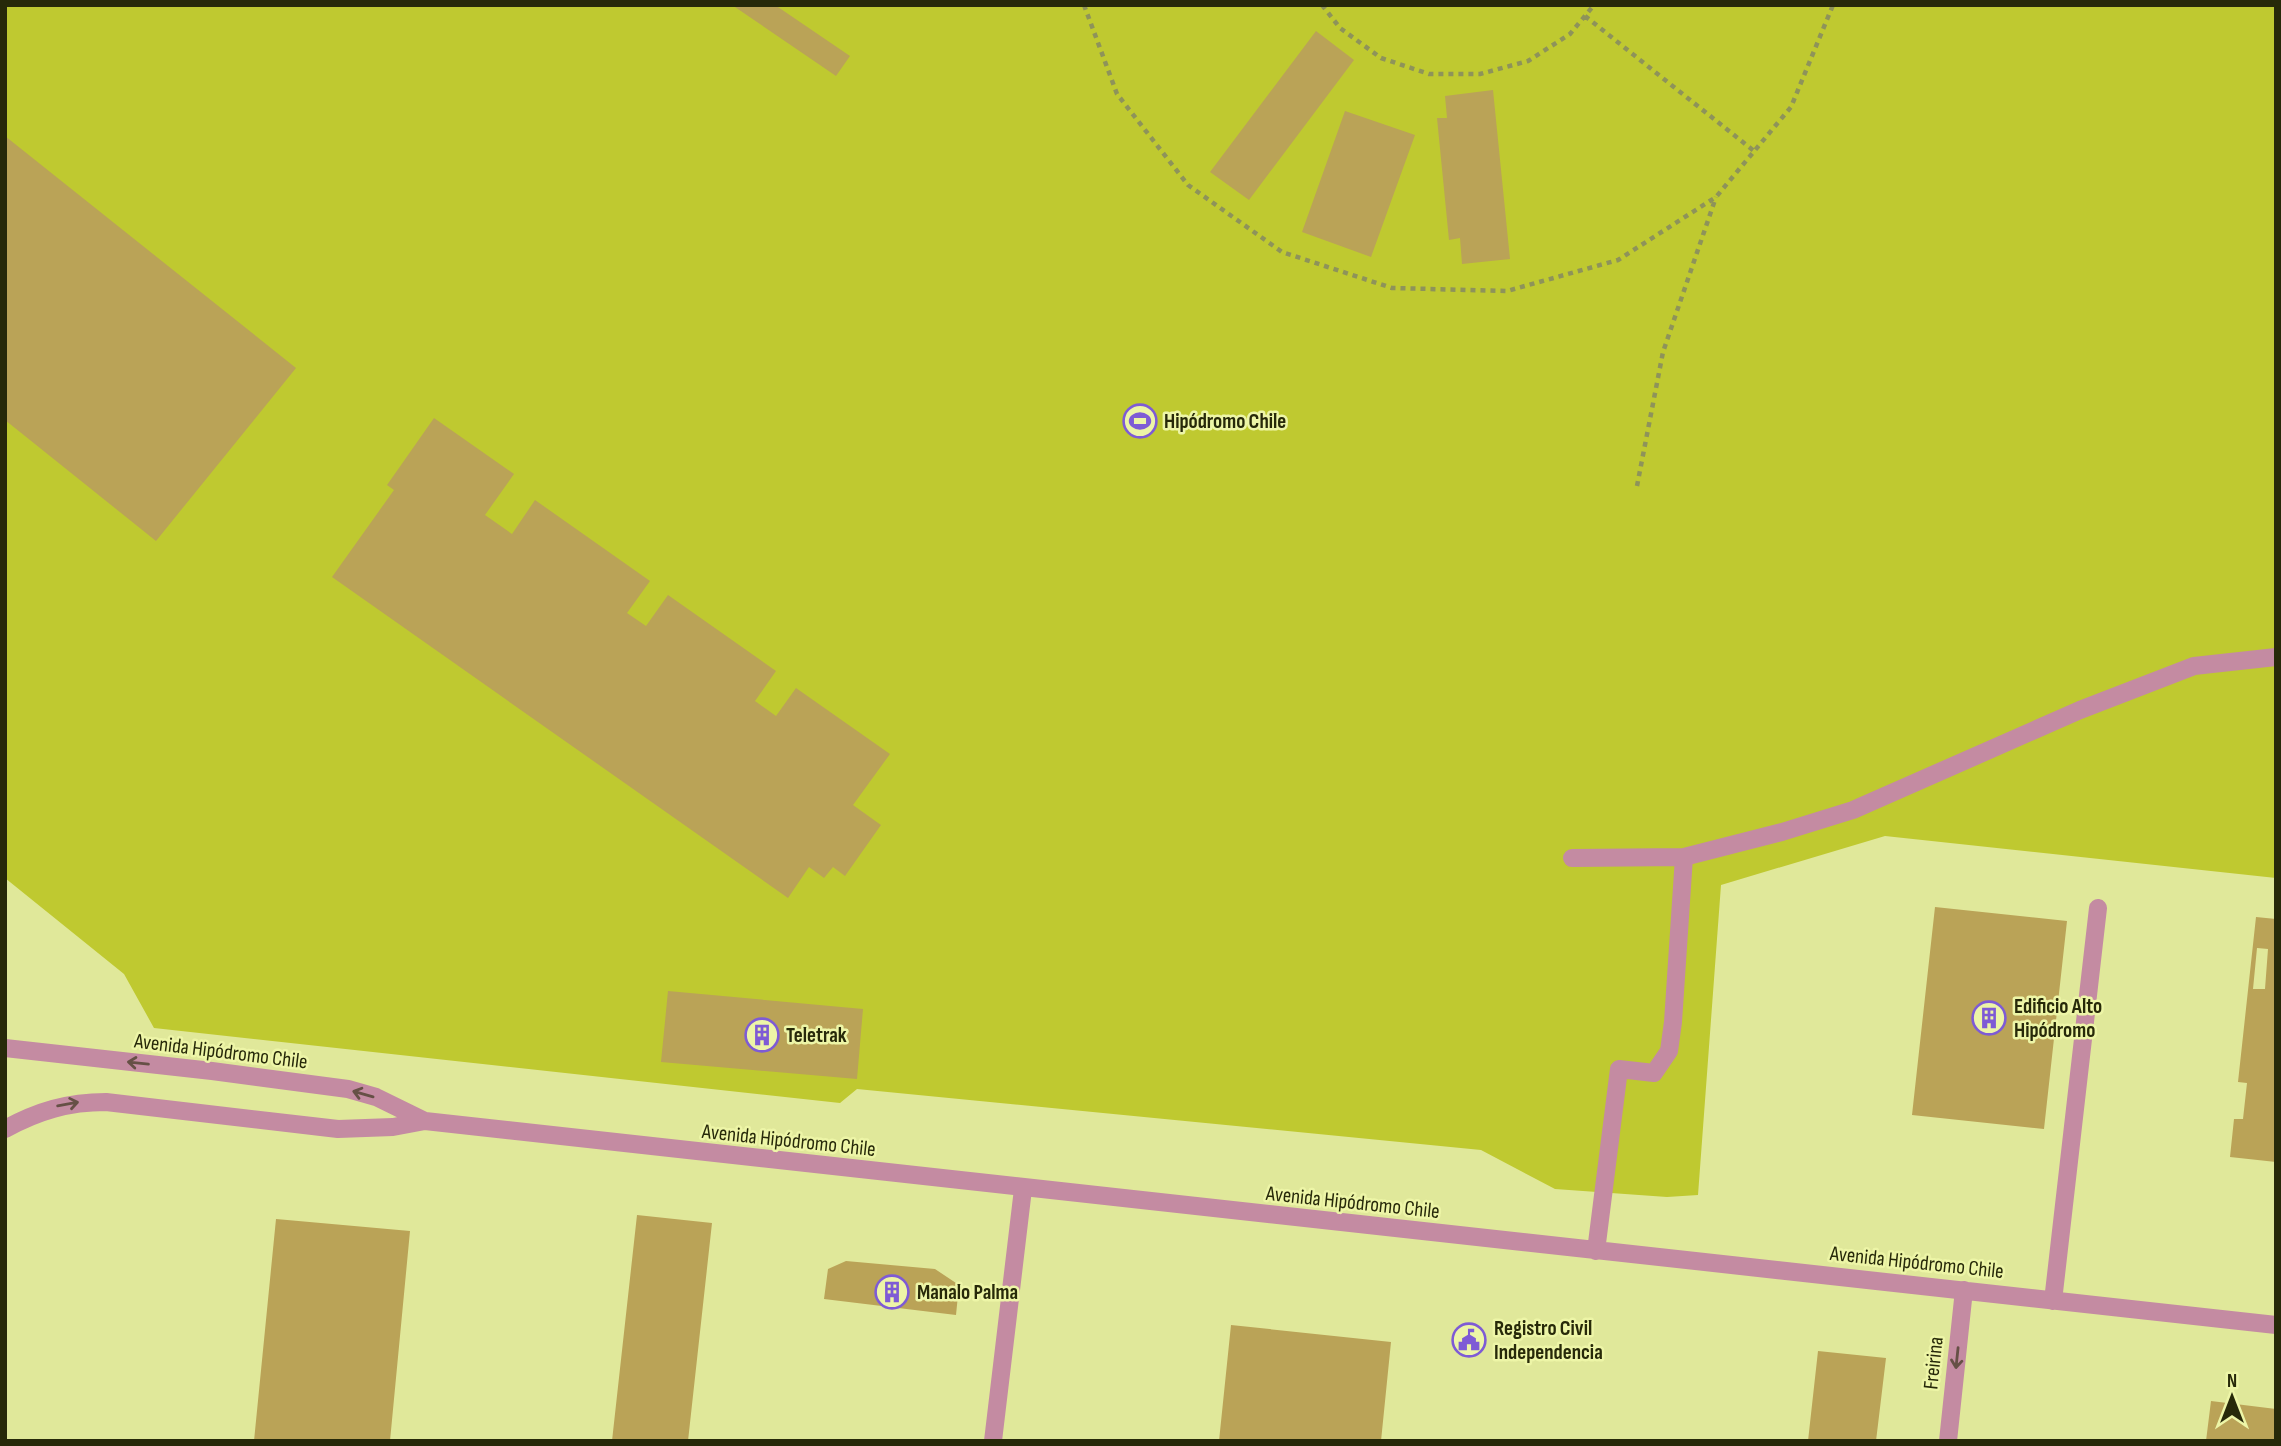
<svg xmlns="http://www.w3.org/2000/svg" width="2281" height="1446" font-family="'Sofia Sans Condensed',sans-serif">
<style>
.green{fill:#bfc930}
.building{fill:#baa357;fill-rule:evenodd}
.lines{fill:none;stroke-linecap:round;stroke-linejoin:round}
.path{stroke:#8e935a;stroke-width:4.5;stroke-dasharray:5 5;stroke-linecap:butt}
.minor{stroke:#c48ba2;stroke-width:18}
.oneway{stroke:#665046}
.labels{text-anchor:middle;stroke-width:5;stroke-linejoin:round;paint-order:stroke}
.poi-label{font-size:21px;font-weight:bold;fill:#272909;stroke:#edf5a7;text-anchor:start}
.street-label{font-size:21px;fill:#272909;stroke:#edf5a7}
</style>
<rect width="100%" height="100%" fill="#e0e89a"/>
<path class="green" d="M 5,5 L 2276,5 L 2276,878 L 1885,836 L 1721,885 L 1698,1195 L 1667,1197 L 1555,1189 L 1481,1150 L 857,1089 L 840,1103 L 154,1028 L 124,974 L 5,878 Z"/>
<path class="building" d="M 732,5 L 775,5 L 850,56 L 836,76 Z
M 1316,31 L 1354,60 L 1249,200 L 1210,172 Z
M 1493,90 L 1510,259 L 1462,264 L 1460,238 L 1449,240 L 1437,118 L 1447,118 L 1445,96 Z
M 1345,111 L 1415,135 L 1371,257 L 1302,232 Z
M 5,136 L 296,368 L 156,541 L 5,420 Z
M 434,418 L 514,474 L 485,515 L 512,534 L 535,500 L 650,581 L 627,613 L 646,626 L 668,595 L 776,671 L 755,701 L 776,716 L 796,688 L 890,754 L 853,805 L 881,825 L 845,876 L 833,867 L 824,878 L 809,867 L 788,898 L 332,577 L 394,490 L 387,485 Z
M 1935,907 L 2067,921 L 2044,1129 L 1912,1115 Z
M 2256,917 L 2276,919 L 2276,1162 L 2230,1157 L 2234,1119 L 2243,1119 L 2247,1083 L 2238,1082 ZM 2257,948 L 2268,949 L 2265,989 L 2253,989 Z
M 668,991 L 863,1009 L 857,1079 L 661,1062 Z
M 637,1215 L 712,1223 L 688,1441 L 612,1441 Z
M 276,1219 L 410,1231 L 390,1441 L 254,1441 Z
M 846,1261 L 935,1269 L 959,1285 L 956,1315 L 824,1299 L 828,1269 Z
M 1231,1325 L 1391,1342 L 1381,1441 L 1219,1441 Z
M 1818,1351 L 1886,1358 L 1876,1441 L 1808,1441 Z
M 2211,1401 L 2276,1409 L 2276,1441 L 2206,1441 Z"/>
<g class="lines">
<path class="path" d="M 1084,5 L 1117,94 L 1188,185 L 1282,252 L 1392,288 L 1507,291 L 1618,260 L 1716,197 L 1791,107 L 1833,5
M 1322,5 L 1340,28 L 1381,58 L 1429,74 L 1480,74 L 1528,61 L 1570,34 L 1594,5
M 1585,16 L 1754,151
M 1637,486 L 1663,352 L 1716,197"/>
<path class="minor" d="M 1572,858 L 1684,857 L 1782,832 L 1853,810 L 2080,710 L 2194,666 L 2276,657
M 5,1048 L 212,1071 L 348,1089 L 376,1097 L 425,1121
M 5,1129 C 38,1111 68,1102 106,1102 L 338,1129 L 393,1127 L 425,1121 L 2276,1325
M 1596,1251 L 1619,1069 L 1654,1073 L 1669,1051 L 1673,1022 L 1684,857
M 2053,1301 L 2098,908
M 993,1441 L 1023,1189
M 1948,1441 L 1964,1290"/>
</g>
<defs><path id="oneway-shaft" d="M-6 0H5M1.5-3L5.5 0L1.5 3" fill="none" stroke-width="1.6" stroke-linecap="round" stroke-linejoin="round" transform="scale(1.75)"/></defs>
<g class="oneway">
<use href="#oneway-shaft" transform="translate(138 1063) rotate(-174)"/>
<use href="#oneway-shaft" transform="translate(363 1094) rotate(-164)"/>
<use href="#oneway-shaft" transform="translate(68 1104) rotate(-10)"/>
<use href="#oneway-shaft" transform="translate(1957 1358) rotate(96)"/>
</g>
<defs>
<symbol id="stadium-ring" viewBox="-11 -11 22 22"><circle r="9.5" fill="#edf5a7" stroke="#7e5bd5" stroke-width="1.5"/><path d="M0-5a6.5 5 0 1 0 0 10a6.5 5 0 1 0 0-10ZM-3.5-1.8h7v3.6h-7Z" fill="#7e5bd5"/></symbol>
<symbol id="building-ring" viewBox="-11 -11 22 22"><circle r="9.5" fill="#edf5a7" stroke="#7e5bd5" stroke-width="1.5"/><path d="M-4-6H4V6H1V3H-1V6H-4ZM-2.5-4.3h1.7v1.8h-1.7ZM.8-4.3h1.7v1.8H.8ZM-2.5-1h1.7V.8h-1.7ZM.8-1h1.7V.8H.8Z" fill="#7e5bd5"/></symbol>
<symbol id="civic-ring" viewBox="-11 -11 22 22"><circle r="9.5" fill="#edf5a7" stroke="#7e5bd5" stroke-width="1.5"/><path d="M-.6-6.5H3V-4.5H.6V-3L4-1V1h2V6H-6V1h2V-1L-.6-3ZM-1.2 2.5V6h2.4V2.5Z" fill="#7e5bd5"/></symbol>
</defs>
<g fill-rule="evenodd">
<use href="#stadium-ring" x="1121" y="402" width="38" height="38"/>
<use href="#building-ring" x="1970" y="999" width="38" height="38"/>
<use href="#building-ring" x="743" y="1016" width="38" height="38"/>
<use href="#building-ring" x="873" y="1273" width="38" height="38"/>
<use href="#civic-ring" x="1450" y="1321" width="38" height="38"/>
</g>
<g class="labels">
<g class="poi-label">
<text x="1164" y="428">Hipódromo Chile</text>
<text x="2014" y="1013">Edificio Alto<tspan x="2014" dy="24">Hipódromo</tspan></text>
<text x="786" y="1042">Teletrak</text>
<text x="917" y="1299">Manalo Palma</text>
<text x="1494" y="1335">Registro Civil<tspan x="1494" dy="24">Independencia</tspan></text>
</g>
<g class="street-label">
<text transform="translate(221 1051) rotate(7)" y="7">Avenida Hipódromo Chile</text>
<text transform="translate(789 1140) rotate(6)" y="7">Avenida Hipódromo Chile</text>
<text transform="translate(1353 1202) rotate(6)" y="7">Avenida Hipódromo Chile</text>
<text transform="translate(1917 1262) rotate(6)" y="7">Avenida Hipódromo Chile</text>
<text transform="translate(1933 1363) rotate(-84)" y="7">Freirina</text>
</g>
</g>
<rect width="2281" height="1446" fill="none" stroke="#272909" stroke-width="14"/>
<g transform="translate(2232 1397)" stroke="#edf5a7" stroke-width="5" paint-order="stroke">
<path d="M0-5L12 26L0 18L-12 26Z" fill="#272909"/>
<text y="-10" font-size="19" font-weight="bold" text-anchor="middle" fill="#272909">N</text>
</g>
</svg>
